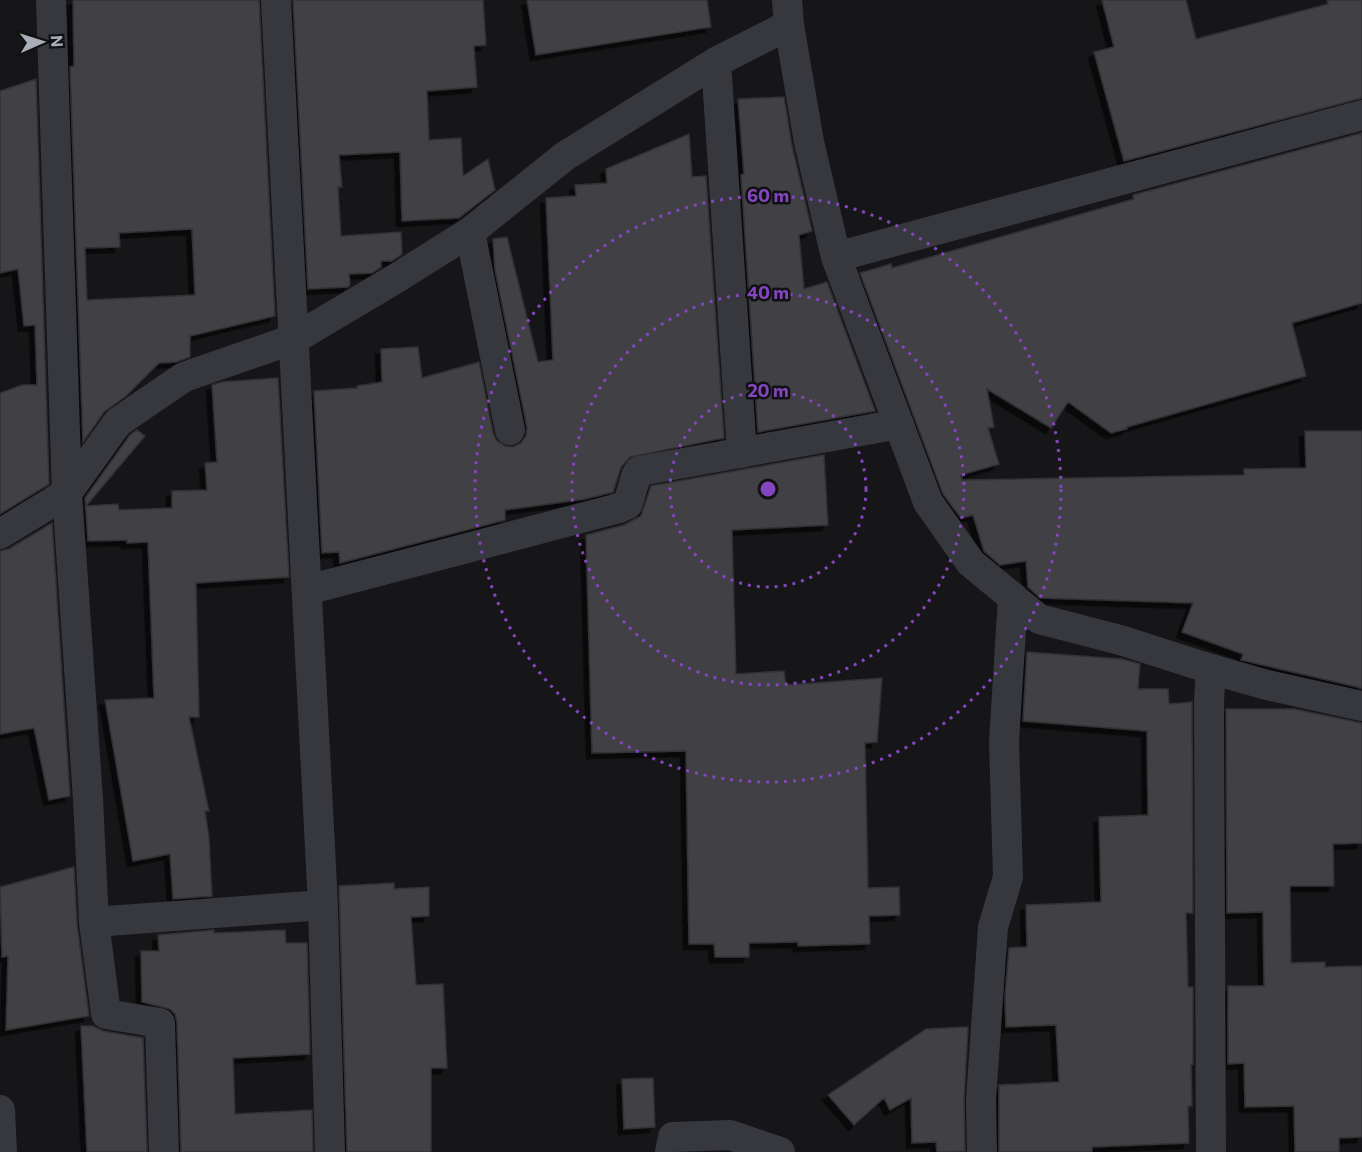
<svg xmlns="http://www.w3.org/2000/svg" width="1362" height="1152" font-family="Commissioner,sans-serif">
<style>
.building{fill:#404145;stroke:#303034;stroke-width:1.5;fill-rule:evenodd;filter:url(#shadow)}
.lines{fill:none;stroke-linecap:round;stroke-linejoin:round}
.minor{stroke:#37383d;stroke-width:30}
.ring{fill:none;stroke:#8446be;stroke-width:3;stroke-dasharray:3 6}
.centre{fill:#8446be;stroke:#111113;stroke-width:3}
.ring-label{font-size:18px;text-anchor:middle;font-weight:bold;fill:#8446be;stroke:#111113;stroke-width:5;stroke-linejoin:round;paint-order:stroke}
</style>
<defs>
<filter id="shadow"><feDropShadow dx="-5.5" dy="5.5" stdDeviation="0" flood-color="#0009"/></filter>
</defs>
<rect width="100%" height="100%" fill="#161618"/>
<path class="building" d="M 73,0 L 259,0 L 275,316 L 190,336 L 190,357 L 176,362 L 159,363 L 126,396 L 104,412 L 83,442 L 70,67 L 74,66 ZM 192,229 L 195,295 L 87,300 L 85,248 L 120,247 L 119,233 Z
M 293,0 L 483,0 L 486,45 L 474,46 L 477,87 L 427,91 L 429,140 L 461,138 L 463,176 L 488,159 L 495,190 L 459,218 L 402,221 L 400,152 L 339,155 L 342,187 L 338,187 L 341,236 L 401,232 L 402,254 L 392,261 L 381,261 L 381,267 L 372,273 L 349,274 L 350,285 L 348,287 L 308,289 Z
M 527,0 L 707,0 L 711,27 L 536,55 Z
M 1102,0 L 1186,0 L 1196,39 L 1328,4 L 1327,0 L 1362,0 L 1362,98 L 1124,161 L 1094,52 L 1114,47 Z
M 36,79 L 49,484 L 0,514 L 0,393 L 22,385 L 37,385 L 35,325 L 24,326 L 18,269 L 0,273 L 0,91 Z
M 784,97 L 792,146 L 812,231 L 799,235 L 804,289 L 827,282 L 875,411 L 758,432 L 741,175 L 744,174 L 738,99 Z
M 1362,133 L 1362,303 L 1292,323 L 1306,376 L 1127,427 L 1127,429 L 1111,433 L 1068,402 L 1051,428 L 987,389 L 994,427 L 988,428 L 999,464 L 961,475 L 962,480 L 1244,475 L 1244,469 L 1306,468 L 1305,431 L 1362,431 L 1362,688 L 1241,660 L 1243,654 L 1182,632 L 1193,603 L 1040,598 L 1028,587 L 1026,561 L 1000,565 L 984,551 L 973,515 L 961,518 L 943,494 L 860,273 L 891,264 L 892,268 L 1134,199 L 1133,195 Z
M 689,134 L 692,177 L 706,176 L 724,438 L 630,457 L 621,467 L 613,492 L 585,499 L 505,510 L 505,520 L 340,563 L 339,552 L 322,553 L 314,391 L 357,388 L 357,386 L 382,382 L 381,349 L 418,347 L 422,378 L 479,362 L 493,433 L 497,441 L 505,446 L 513,447 L 521,443 L 526,436 L 527,427 L 495,270 L 493,239 L 507,237 L 538,362 L 553,360 L 546,198 L 576,196 L 575,185 L 607,183 L 606,169 Z
M 278,378 L 289,577 L 196,583 L 199,717 L 189,717 L 209,811 L 205,811 L 209,838 L 212,896 L 173,899 L 170,854 L 133,861 L 105,700 L 154,698 L 148,542 L 127,543 L 127,540 L 88,541 L 85,498 L 130,435 L 137,430 L 145,436 L 86,506 L 118,504 L 119,510 L 172,508 L 172,491 L 207,490 L 205,463 L 217,462 L 212,385 L 222,382 Z
M 824,455 L 828,525 L 732,530 L 736,674 L 784,671 L 786,685 L 882,678 L 877,742 L 865,743 L 868,888 L 899,887 L 900,915 L 869,916 L 870,944 L 798,946 L 798,942 L 749,943 L 749,957 L 715,957 L 714,944 L 689,944 L 686,751 L 592,753 L 586,535 L 624,525 L 641,516 L 651,486 Z
M 52,523 L 70,796 L 49,800 L 34,728 L 0,734 L 0,551 L 9,549 Z
M 1027,652 L 1122,659 L 1140,664 L 1138,689 L 1168,689 L 1169,704 L 1192,702 L 1193,913 L 1186,913 L 1188,987 L 1193,987 L 1193,1064 L 1191,1065 L 1192,1106 L 1188,1106 L 1189,1143 L 1092,1147 L 1092,1152 L 999,1152 L 999,1085 L 1059,1082 L 1056,1025 L 1006,1027 L 1005,997 L 1009,948 L 1027,947 L 1026,905 L 1101,902 L 1099,817 L 1148,815 L 1147,731 L 1023,721 Z
M 1226,709 L 1294,709 L 1362,723 L 1362,843 L 1333,844 L 1334,886 L 1290,886 L 1291,963 L 1325,962 L 1325,967 L 1362,966 L 1362,1137 L 1339,1138 L 1339,1152 L 1295,1152 L 1294,1106 L 1245,1107 L 1244,1063 L 1228,1064 L 1228,986 L 1264,986 L 1263,912 L 1227,913 Z
M 74,867 L 77,924 L 89,1016 L 6,1030 L 8,956 L 2,957 L 0,887 Z
M 394,883 L 394,889 L 429,887 L 429,916 L 411,917 L 416,985 L 443,984 L 447,1068 L 431,1068 L 431,1152 L 347,1152 L 339,886 Z
M 214,930 L 214,933 L 285,930 L 286,943 L 307,943 L 310,1054 L 233,1058 L 235,1114 L 312,1110 L 313,1152 L 181,1152 L 177,1022 L 175,1014 L 170,1009 L 142,1002 L 141,951 L 159,951 L 158,935 Z
M 81,1026 L 93,1026 L 103,1031 L 143,1038 L 147,1152 L 87,1152 Z
M 968,1027 L 964,1099 L 965,1151 L 937,1152 L 936,1142 L 912,1143 L 911,1098 L 890,1110 L 884,1098 L 854,1125 L 828,1095 L 926,1029 Z
M 653,1078 L 655,1127 L 624,1129 L 622,1079 Z"/>
<g class="lines">
<path class="minor" d="M 276,0 L 323,905
M 787,0 L 789,25
M 716,62 L 742,453
M 470,232 L 510,430
M 836,257 L 928,502 L 971,563 L 1039,619 L 1120,640 L 1211,669 L 1209,701 L 1211,1152
M 0,534 L 67,493 L 51,0
M 307,590 L 619,508 L 628,504 L 636,476 L 639,471 L 899,424
M 1211,669 L 1267,685 L 1362,706
M 94,922 L 106,1014 L 160,1023 L 164,1152
M 0,1110 L 2,1152
M 330,1152 L 323,905 L 94,922 L 88,799 L 67,493 L 118,422 L 184,377 L 294,339 L 395,279 L 470,232 L 565,156 L 716,62 L 789,25 L 809,142 L 836,257 L 1362,115
M 670,1152 L 673,1137 L 730,1135 L 780,1152
M 982,1152 L 981,1100 L 993,927 L 1008,877 L 1004,742 L 1013,597"/>
</g>
<g class="ring">
<circle cx="768" cy="489" r="98"/>
<circle cx="768" cy="489" r="196"/>
<circle cx="768" cy="489" r="293"/>
</g>
<circle cx="768" cy="489" r="9" class="centre"/>
<g class="ring-label">
<text x="768" y="202">60 m</text>
<text x="768" y="299">40 m</text>
<text x="768" y="397">20 m</text>
</g>
<g transform="translate(42 42) rotate(87)" stroke="#111113" stroke-width="4.5" paint-order="stroke">
<path d="M0-4.5L10 22L0 15L-10 22Z" fill="#a8adb8"/>
<text y="-9" font-size="16" font-weight="bold" text-anchor="middle" fill="#a8adb8">N</text>
</g>
</svg>
